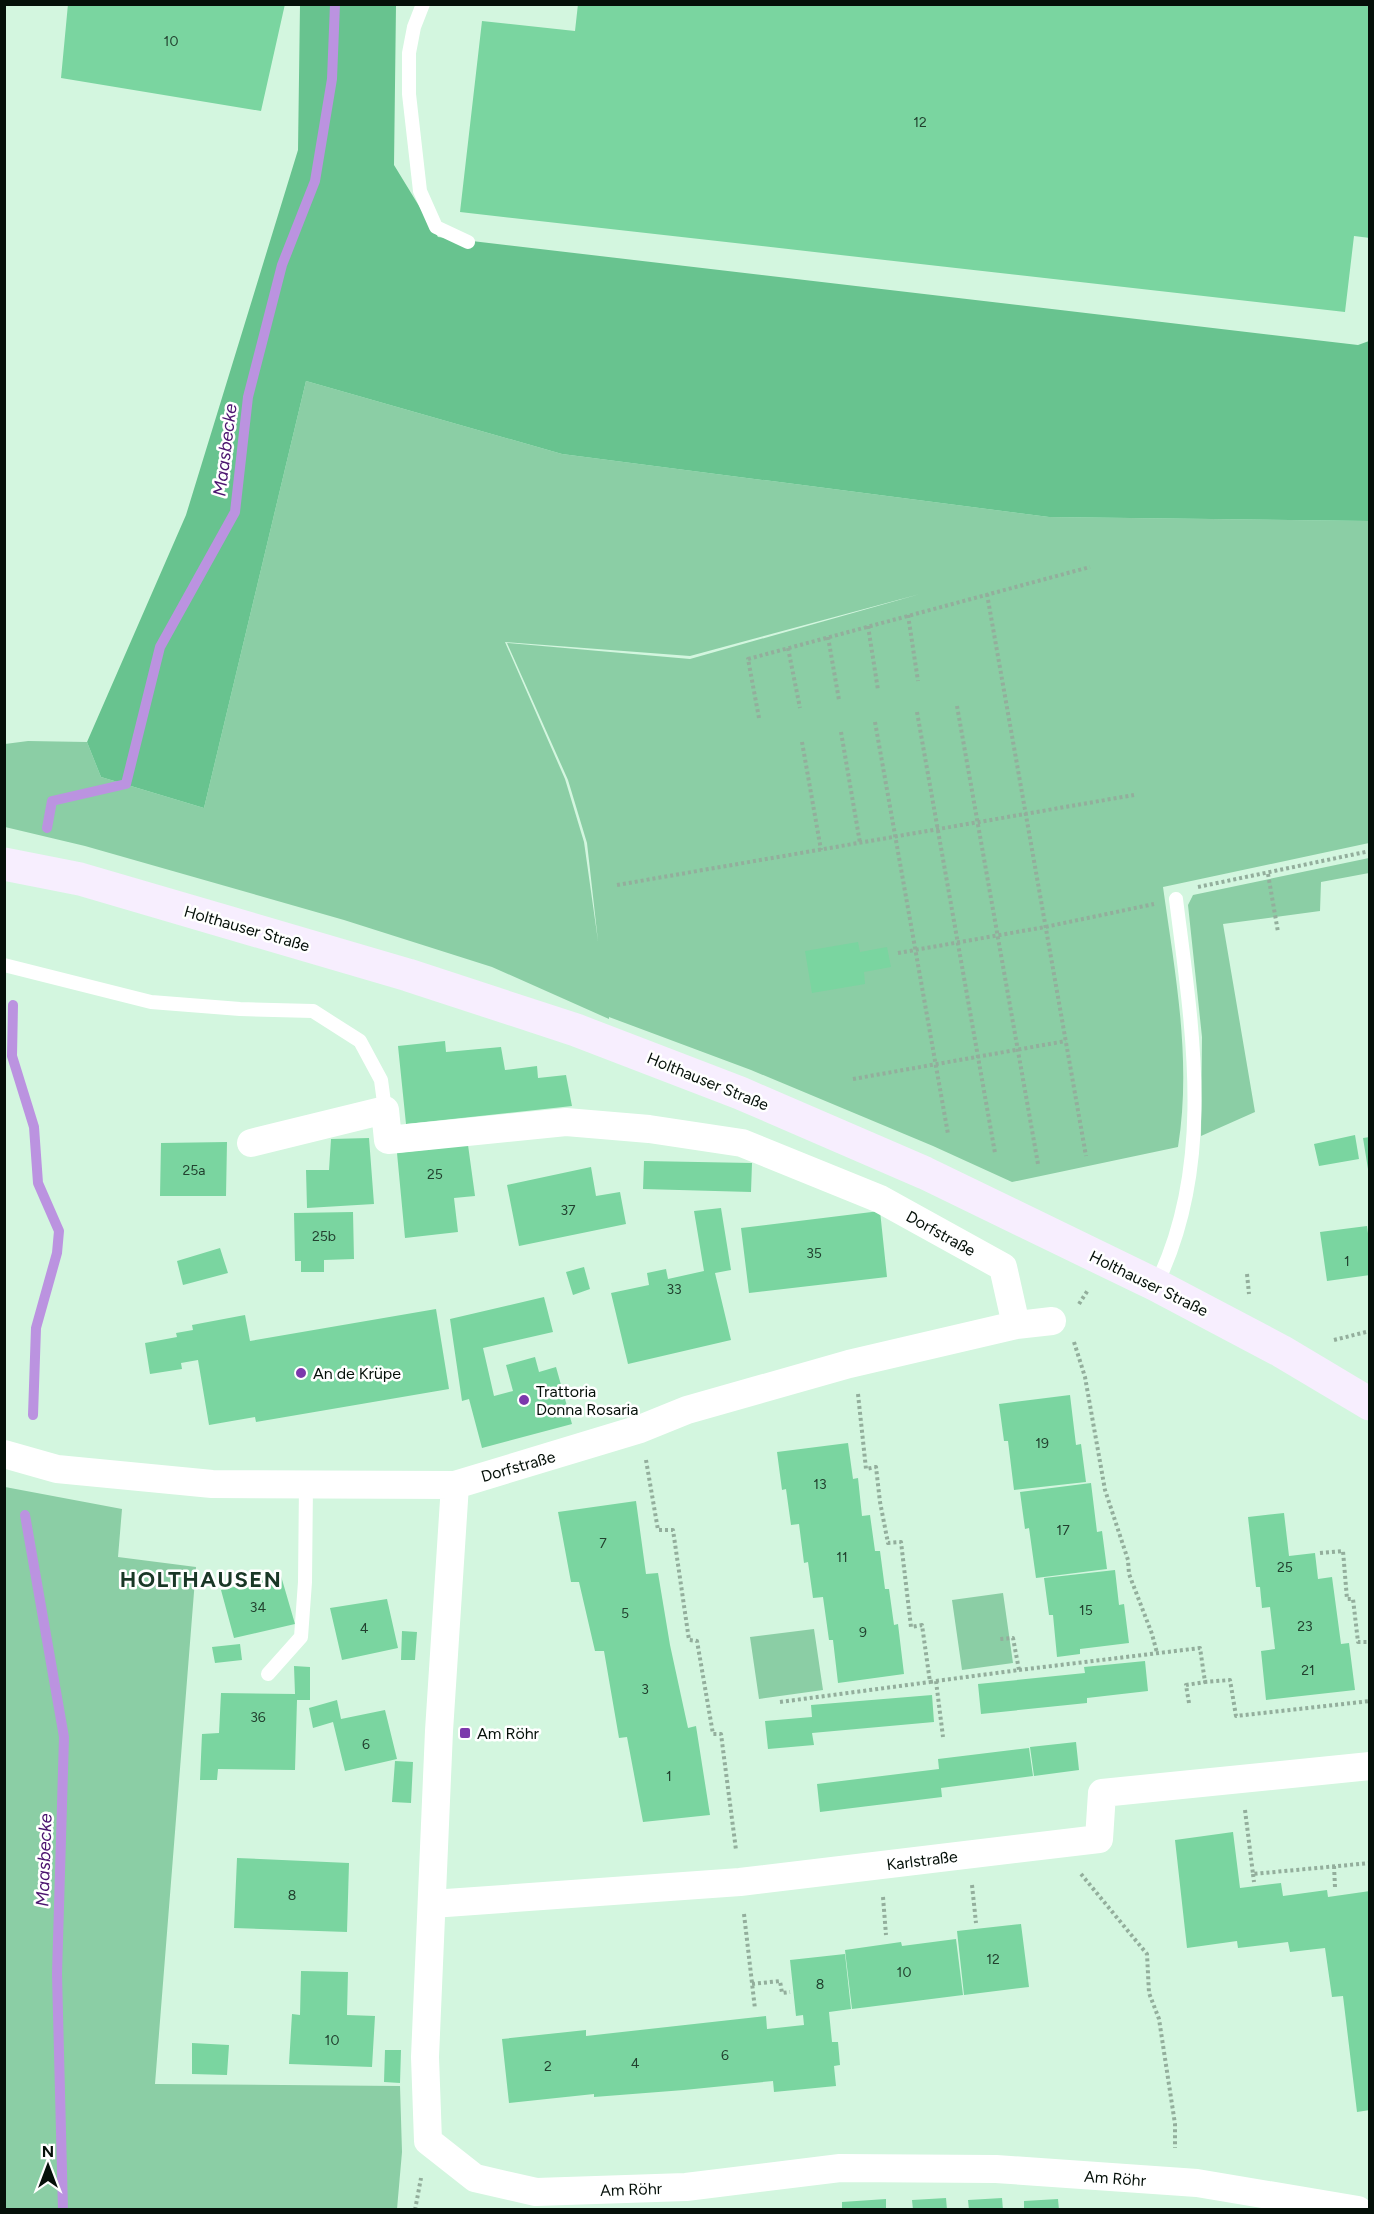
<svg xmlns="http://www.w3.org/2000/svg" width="1374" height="2214" font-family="Figtree,sans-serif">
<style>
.green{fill:#8bcea5;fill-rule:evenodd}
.forest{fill:#68c38f}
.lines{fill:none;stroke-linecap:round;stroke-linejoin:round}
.stream{stroke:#bb93e0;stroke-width:10}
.building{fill:#7ad5a0}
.path{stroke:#93ae9c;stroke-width:4;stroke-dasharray:3 3;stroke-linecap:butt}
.lane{stroke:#fff;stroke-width:14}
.street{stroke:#fff;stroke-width:28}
.secondary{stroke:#f7eefe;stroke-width:33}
.poi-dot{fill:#7c38ac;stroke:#fff;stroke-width:2}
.labels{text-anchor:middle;stroke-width:5;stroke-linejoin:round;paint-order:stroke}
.number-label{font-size:14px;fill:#22412f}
.street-label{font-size:16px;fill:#051009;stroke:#fff}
.poi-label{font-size:16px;fill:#051009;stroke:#fff;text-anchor:start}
.water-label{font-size:18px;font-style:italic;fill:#4b146f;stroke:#fff}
.district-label{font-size:22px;font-weight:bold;letter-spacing:1.5px;fill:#193726;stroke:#fff}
</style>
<rect width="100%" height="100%" fill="#d3f6df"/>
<path class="green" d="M 306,381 L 562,454 L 1049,517 L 1369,521 L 1369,843 L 1163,887 C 1175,973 1192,1060 1178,1147 L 1012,1182 L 933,1146 L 751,1070 L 609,1017 L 609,1019 L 492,967 L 344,920 L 85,846 L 5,827 L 5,744 L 28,741 L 87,742 L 101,777 L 204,808 ZM 920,594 L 690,659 L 507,643 L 568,780 L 587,843 L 598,941 L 584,842 L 565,779 L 505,642 L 690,656 Z
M 1369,858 L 1369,873 L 1321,882 L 1320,911 L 1223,924 L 1255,1112 L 1201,1136 L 1202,1037 L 1188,905 L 1193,895 Z
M 5,1487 L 122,1509 L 118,1557 L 196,1567 L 155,2084 L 400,2086 L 402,2152 L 397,2209 L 5,2209 Z
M 1003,1593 L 1013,1663 L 962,1670 L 952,1600 Z
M 814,1629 L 823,1690 L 759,1699 L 750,1637 Z"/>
<path class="forest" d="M 300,5 L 396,5 L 394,165 L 438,237 L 1358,345 L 1369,341 L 1369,521 L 1049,517 L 562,454 L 306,381 L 204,808 L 101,777 L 87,742 L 186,515 L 298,150 Z"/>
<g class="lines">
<path class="stream" d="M 47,828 L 52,801 L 126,784 L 160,647 L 235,512 L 248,397 L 282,265 L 315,181 L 332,79 L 335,4
M 13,1005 L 12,1056 L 34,1127 L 38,1183 L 59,1231 L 57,1253 L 36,1328 L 33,1415
M 25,1515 L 64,1737 L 57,1974 L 63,2210"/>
</g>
<path class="building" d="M 68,4 L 285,4 L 261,111 L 61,78 Z
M 578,4 L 1370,4 L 1370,238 L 1354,236 L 1345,312 L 460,212 L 482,21 L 575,31 Z
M 858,942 L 860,952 L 887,947 L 891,967 L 864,972 L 865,984 L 812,993 L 805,951 Z
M 445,1041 L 446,1052 L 501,1047 L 505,1070 L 537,1066 L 538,1078 L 566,1075 L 572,1106 L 406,1124 L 398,1046 Z
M 1355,1135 L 1359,1159 L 1319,1166 L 1314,1144 Z
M 1370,1137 L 1370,1169 L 1368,1169 L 1363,1138 Z
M 369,1138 L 374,1204 L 307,1208 L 306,1170 L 329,1170 L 331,1139 Z
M 227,1142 L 226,1196 L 160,1196 L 161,1143 Z
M 468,1145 L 475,1196 L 454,1198 L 458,1232 L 405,1238 L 397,1153 Z
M 644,1161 L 752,1163 L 751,1192 L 643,1189 Z
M 591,1167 L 596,1196 L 620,1192 L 626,1224 L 519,1246 L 507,1185 Z
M 721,1208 L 731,1270 L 715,1273 L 731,1340 L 628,1364 L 611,1293 L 649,1285 L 647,1273 L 666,1269 L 668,1279 L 704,1271 L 694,1211 Z
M 880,1211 L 887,1277 L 749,1293 L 741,1228 Z
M 353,1212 L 354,1259 L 324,1260 L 324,1272 L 301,1272 L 301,1261 L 295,1261 L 294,1213 Z
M 1367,1226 L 1370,1248 L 1370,1275 L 1327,1281 L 1320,1232 Z
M 220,1248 L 228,1273 L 183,1285 L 177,1261 Z
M 584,1267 L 590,1289 L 573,1295 L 566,1272 Z
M 544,1297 L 553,1332 L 483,1348 L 494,1396 L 513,1391 L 506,1365 L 535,1357 L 539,1372 L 556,1367 L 572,1424 L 482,1448 L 469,1399 L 462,1401 L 450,1319 Z
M 436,1309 L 449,1389 L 256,1422 L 255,1417 L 209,1425 L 198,1360 L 181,1363 L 182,1369 L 150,1374 L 145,1343 L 177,1337 L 176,1333 L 193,1330 L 192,1325 L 245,1315 L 250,1341 Z
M 1070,1395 L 1076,1445 L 1081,1444 L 1086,1482 L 1014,1490 L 1008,1441 L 1004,1441 L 999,1404 Z
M 848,1443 L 853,1479 L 858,1478 L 862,1516 L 870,1515 L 875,1551 L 880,1551 L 885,1589 L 889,1589 L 894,1625 L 898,1624 L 904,1674 L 838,1683 L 833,1640 L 829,1640 L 823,1597 L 813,1598 L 808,1562 L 804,1563 L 799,1524 L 791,1525 L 786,1489 L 782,1490 L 777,1452 Z
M 1091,1483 L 1097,1532 L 1102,1531 L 1107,1569 L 1036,1578 L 1029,1528 L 1025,1529 L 1020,1492 Z
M 636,1501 L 646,1574 L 658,1573 L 670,1645 L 688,1728 L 696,1726 L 710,1815 L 643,1822 L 627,1737 L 619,1738 L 604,1651 L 595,1651 L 579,1582 L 571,1582 L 558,1512 Z
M 1284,1513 L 1289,1556 L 1315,1553 L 1318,1579 L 1332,1577 L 1341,1644 L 1349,1643 L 1355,1690 L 1266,1700 L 1261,1651 L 1275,1649 L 1270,1607 L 1262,1608 L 1260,1587 L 1256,1587 L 1248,1517 Z
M 1115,1570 L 1119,1605 L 1124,1604 L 1129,1643 L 1080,1649 L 1080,1654 L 1057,1657 L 1053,1615 L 1049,1615 L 1044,1578 Z
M 281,1576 L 295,1624 L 234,1638 L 221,1590 Z
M 387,1599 L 398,1648 L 342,1660 L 330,1608 Z
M 402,1631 L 417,1632 L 415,1660 L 401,1660 Z
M 240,1644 L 242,1660 L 215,1663 L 212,1647 Z
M 1145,1661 L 1148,1691 L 1087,1698 L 1087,1703 L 981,1714 L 978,1684 L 1085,1673 L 1084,1667 Z
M 294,1666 L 310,1667 L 310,1700 L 297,1700 L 295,1770 L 218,1769 L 217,1780 L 200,1780 L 202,1734 L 219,1733 L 221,1693 L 295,1694 Z
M 932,1695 L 934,1722 L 812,1733 L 814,1745 L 768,1749 L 765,1721 L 812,1717 L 811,1705 Z
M 337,1700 L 341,1719 L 385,1710 L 397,1759 L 345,1771 L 333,1722 L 313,1728 L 309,1708 Z
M 1076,1742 L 1079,1770 L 1034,1776 L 1030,1747 Z
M 1029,1748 L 1033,1776 L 941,1788 L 942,1797 L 820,1812 L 817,1784 L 939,1769 L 938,1759 Z
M 395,1761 L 413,1762 L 411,1803 L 392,1802 Z
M 1233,1832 L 1240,1888 L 1281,1883 L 1283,1896 L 1327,1890 L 1328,1897 L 1370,1891 L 1370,2110 L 1357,2112 L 1343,1996 L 1332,1997 L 1325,1948 L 1290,1952 L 1288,1942 L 1238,1948 L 1237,1941 L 1187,1948 L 1175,1840 Z
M 237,1858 L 349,1863 L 347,1932 L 234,1928 Z
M 1021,1924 L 1029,1987 L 964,1995 L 957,1931 Z
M 956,1939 L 963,1995 L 852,2009 L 845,1950 L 901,1942 L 902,1946 Z
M 845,1954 L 851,2009 L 829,2012 L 832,2042 L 838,2042 L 840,2065 L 834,2066 L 836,2086 L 774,2092 L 773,2081 L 684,2090 L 594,2097 L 594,2094 L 509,2103 L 502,2039 L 586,2030 L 586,2036 L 766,2016 L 767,2029 L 804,2025 L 803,2015 L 796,2016 L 790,1960 Z
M 301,1971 L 348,1972 L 347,2015 L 375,2016 L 372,2067 L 289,2064 L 292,2014 L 300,2015 Z
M 192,2043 L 229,2045 L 227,2075 L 192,2074 Z
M 385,2050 L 401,2050 L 400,2083 L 384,2082 Z
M 946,2198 L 947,2210 L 913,2210 L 912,2200 Z
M 1002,2198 L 1003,2210 L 969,2210 L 968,2200 Z
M 886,2199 L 886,2210 L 842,2210 L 842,2202 Z
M 1058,2199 L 1059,2210 L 1024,2210 L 1024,2201 Z"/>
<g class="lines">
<path class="path" d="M 987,594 L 1086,1156
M 908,615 L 918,681
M 868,626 L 878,690
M 828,637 L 839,700
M 788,648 L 800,708
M 957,706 L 1038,1164
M 917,712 L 995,1153
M 759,718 L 748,659 L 1090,567
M 875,722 L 948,1134
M 841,732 L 860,843
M 802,742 L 821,850
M 1268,874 L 1278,932
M 617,885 L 1134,795
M 1198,887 L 1370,851
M 898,953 L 1045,927 L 1154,904
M 853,1079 L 1066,1041
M 1247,1274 L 1249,1294
M 1079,1304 L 1088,1290
M 1334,1340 L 1370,1331
M 1074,1342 L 1085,1377 L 1105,1490 L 1128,1560 L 1129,1574 L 1152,1634 L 1157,1653
M 858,1394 L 866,1469 L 876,1467 L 880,1502 L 888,1543 L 901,1542 L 911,1627 L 922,1625 L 930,1682 L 936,1681 L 943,1737
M 646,1460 L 658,1530 L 673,1530 L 689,1640 L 697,1641 L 713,1734 L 721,1734 L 736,1850
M 1320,1553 L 1343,1551 L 1347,1599 L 1353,1599 L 1358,1642 L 1370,1642
M 1019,1670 L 1200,1648 L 1205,1682 L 1230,1680 L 1236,1716 L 1370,1701
M 936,1681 L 1019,1670 L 1013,1638 L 1000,1639
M 780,1702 L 930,1682
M 1189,1703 L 1186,1685 L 1205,1682
M 1245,1810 L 1253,1874 L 1370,1863
M 1334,1866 L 1335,1887
M 1081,1874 L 1147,1954 L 1149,1993 L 1159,2019 L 1175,2124 L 1175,2148
M 1253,1874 L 1254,1882
M 972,1885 L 976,1923
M 883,1897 L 886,1935
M 744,1914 L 755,2009
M 752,1984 L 780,1981 L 782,1993 L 790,1992
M 415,2210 L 421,2178"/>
<path class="lane" d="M 423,4 L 414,27 L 409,53 L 409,94 L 420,191 L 436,227 L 468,242
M 4,965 L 151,1002 L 240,1009 L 313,1011 L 360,1041 L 381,1080 L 385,1110
M 1156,1285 C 1216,1164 1192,1027 1176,899
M 268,1674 L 301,1637 L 305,1582 L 306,1484"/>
<path class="street" d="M 251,1143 L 385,1110 L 388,1140 L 566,1122 L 649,1129 L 742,1143 L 880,1199 L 1003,1267 L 1016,1325
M 4,1454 L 57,1469 L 212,1484 L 455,1485 L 640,1429 L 687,1410 L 849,1364 L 1016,1325 L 1052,1321
M 455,1485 L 439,1731 L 425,2057 L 428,2141 L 475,2178 L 536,2192 L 686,2187 L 840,2168 L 996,2169 L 1197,2183 L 1358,2210
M 432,1904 L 740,1882 L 1099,1839 L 1102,1793 L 1370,1766"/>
<path class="secondary" d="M 4,864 L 80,879 L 408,975 L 576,1030 L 740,1093 L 925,1173 L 1156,1285 L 1281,1351 L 1370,1404"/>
</g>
<g class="poi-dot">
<circle cx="301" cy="1373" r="6"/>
<circle cx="524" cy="1400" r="6"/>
<rect x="459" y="1727" width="12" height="12" rx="3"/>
</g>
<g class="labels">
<g class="number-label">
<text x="171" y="46">10</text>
<text x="920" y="127">12</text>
<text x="194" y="1175">25a</text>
<text x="435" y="1179">25</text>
<text x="568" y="1215">37</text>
<text x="324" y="1241">25b</text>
<text x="814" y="1258">35</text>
<text x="1347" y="1266">1</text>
<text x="674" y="1294">33</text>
<text x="1042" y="1448">19</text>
<text x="820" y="1489">13</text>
<text x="1063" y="1535">17</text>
<text x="603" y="1548">7</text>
<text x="842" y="1562">11</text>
<text x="1285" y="1572">25</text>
<text x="258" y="1612">34</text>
<text x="1086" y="1615">15</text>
<text x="625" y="1618">5</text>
<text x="1305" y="1631">23</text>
<text x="364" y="1633">4</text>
<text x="863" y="1637">9</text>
<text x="1308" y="1675">21</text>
<text x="645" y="1694">3</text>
<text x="258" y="1722">36</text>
<text x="366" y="1749">6</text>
<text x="669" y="1781">1</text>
<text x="292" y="1900">8</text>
<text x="993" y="1964">12</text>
<text x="904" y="1977">10</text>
<text x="820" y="1989">8</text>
<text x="332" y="2045">10</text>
<text x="725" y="2060">6</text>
<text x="635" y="2068">4</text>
<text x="548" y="2071">2</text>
</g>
<g class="street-label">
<text transform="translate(247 928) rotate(16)" y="6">Holthauser Straße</text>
<text transform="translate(708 1081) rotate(22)" y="6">Holthauser Straße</text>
<text transform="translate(941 1233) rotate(29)" y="6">Dorfstraße</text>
<text transform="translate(1149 1283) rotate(26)" y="6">Holthauser Straße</text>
<text transform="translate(518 1466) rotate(-16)" y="6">Dorfstraße</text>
<text transform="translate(922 1860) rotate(-7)" y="6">Karlstraße</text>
<text transform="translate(1115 2178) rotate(4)" y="6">Am Röhr</text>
<text transform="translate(631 2189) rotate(-2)" y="6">Am Röhr</text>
</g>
<g class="poi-label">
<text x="313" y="1379">An de Krüpe</text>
<text x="536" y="1397">Trattoria<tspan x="536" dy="18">Donna Rosaria</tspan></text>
<text x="477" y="1739">Am Röhr</text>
</g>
<g class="water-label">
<text transform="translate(225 450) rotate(-83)" y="6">Maasbecke</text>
<text transform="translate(44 1860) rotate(-88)" y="6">Maasbecke</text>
</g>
<g class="district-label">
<text x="201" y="1587">HOLTHAUSEN</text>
</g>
</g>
<rect width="1374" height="2214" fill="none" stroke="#051009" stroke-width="12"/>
<g transform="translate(48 2166)" stroke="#ffffff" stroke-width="4.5" paint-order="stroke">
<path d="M0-4.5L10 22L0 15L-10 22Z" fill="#051009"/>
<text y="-9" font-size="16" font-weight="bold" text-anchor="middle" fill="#051009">N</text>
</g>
</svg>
